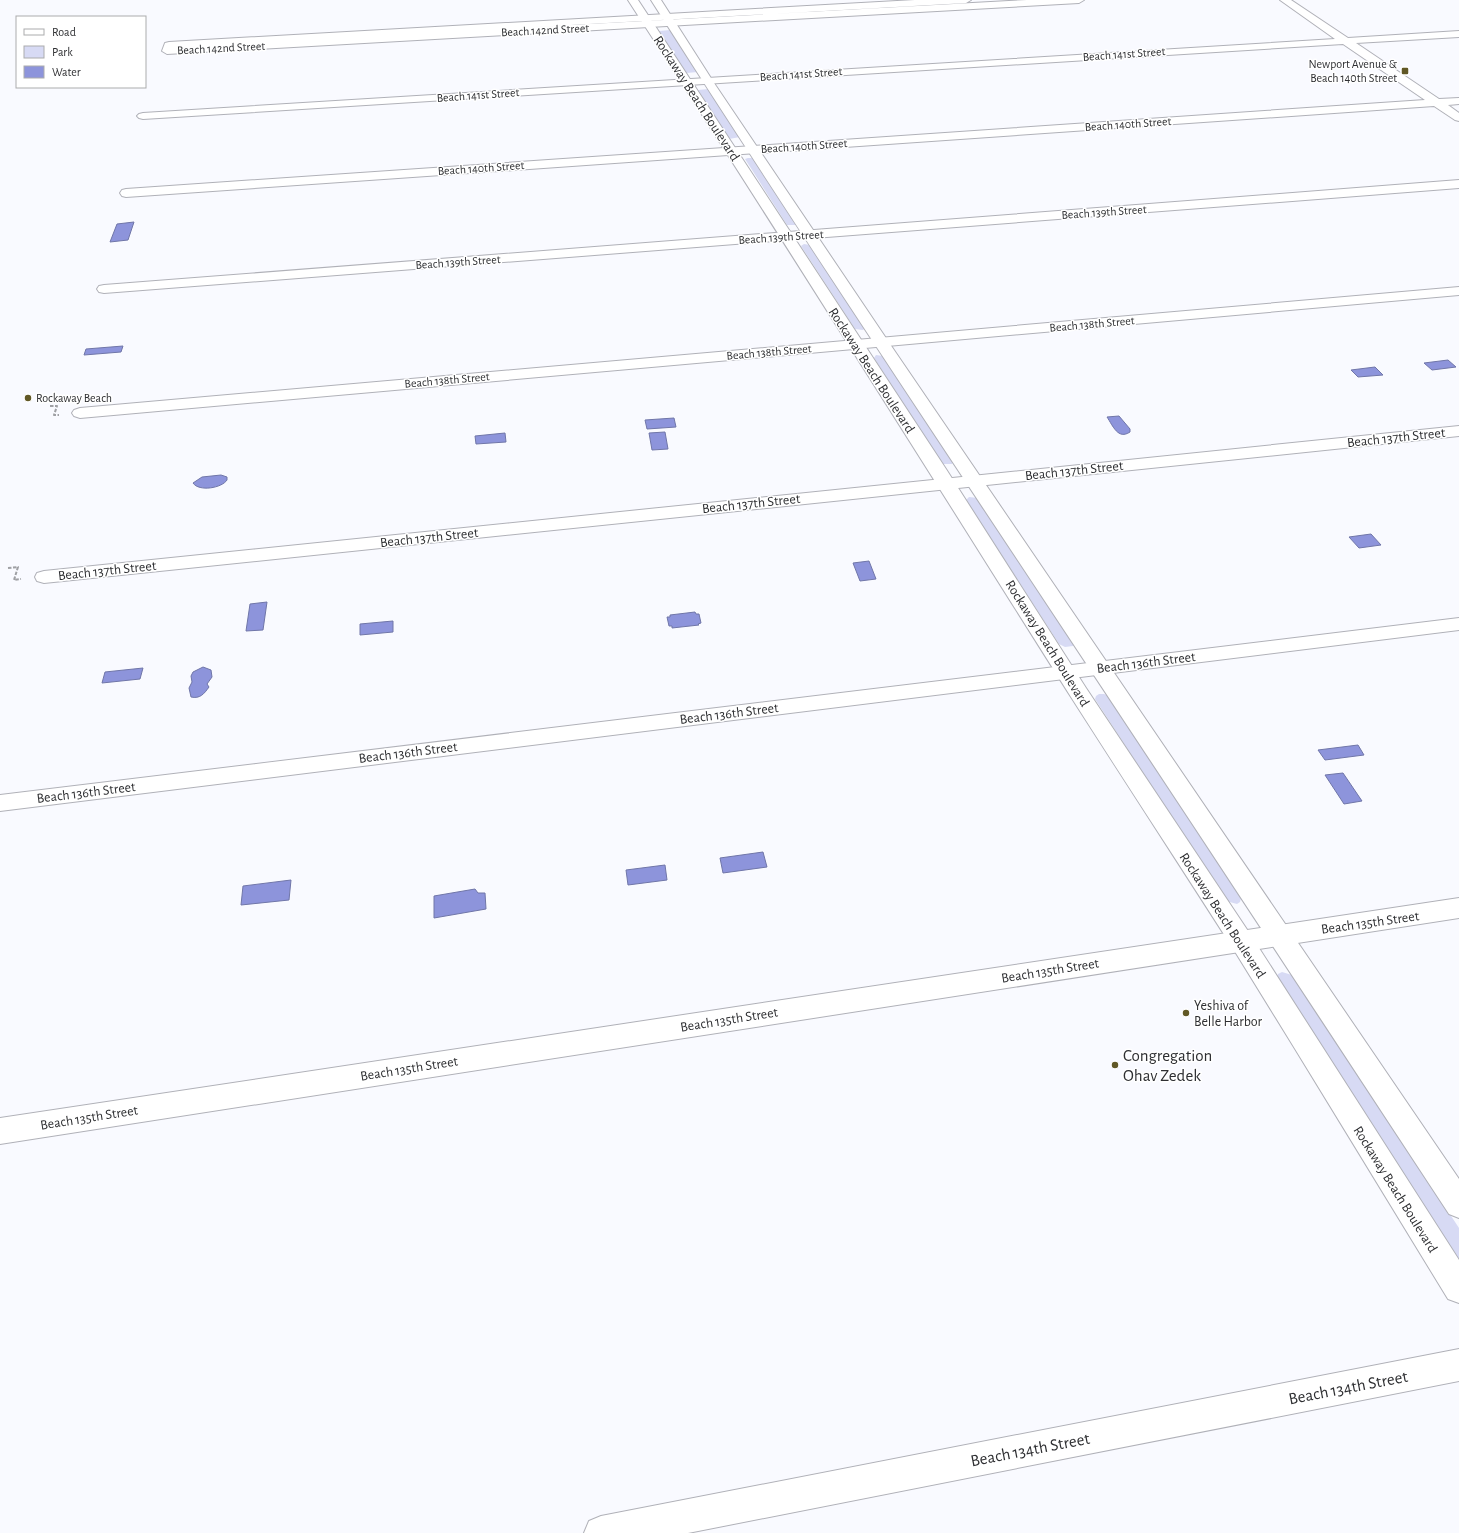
<svg xmlns="http://www.w3.org/2000/svg" width="1459" height="1533" font-family="'Alegreya Sans',sans-serif">
<style>
.green{fill:#d7daf4}
.water{fill:#8d94db;stroke:#7076a8}
.lines{fill:none;stroke-linecap:round;stroke-linejoin:round}
.street-casing{stroke:#b0b1b8;stroke-width:2}
.secondary-casing{stroke:#b0b1b8;stroke-width:2}
.path{stroke:#9fa0a4;stroke-width:2;stroke-dasharray:3.5 1.5;stroke-linecap:butt}
.street{fill:#fff;fill-rule:evenodd}
.secondary{fill:#fff;fill-rule:evenodd}
.poi-dot{fill:#615825;stroke:#fff;stroke-width:1.5}
.labels{text-anchor:middle;stroke-width:3;stroke-linejoin:round;paint-order:stroke}
.far-street-label{font-size:12px;fill:#2e2f32;stroke:#fff}
.far-poi-label{font-size:12px;fill:#2e2f32;stroke:#fff;text-anchor:end}
.street-label{font-size:14px;fill:#2e2f32;stroke:#fff}
.poi-label{font-size:14px;fill:#2e2f32;stroke:#fff;text-anchor:start}
.near-poi-label{font-size:17px;fill:#2e2f32;stroke:#fff;text-anchor:start}
.near-street-label{font-size:17px;fill:#2e2f32;stroke:#fff}
</style>
<rect width="100%" height="100%" fill="#f9faff"/>
<path class="green" d="M 670,30 L 698,72 L 686,73 L 659,31 Z
M 708,89 L 740,137 L 729,139 L 698,90 Z
M 748,158 L 753,158 L 796,223 L 795,225 L 787,225 L 745,159 Z
M 804,244 L 810,245 L 865,328 L 863,330 L 855,329 L 801,246 Z
M 876,355 L 883,356 L 953,462 L 952,464 L 943,464 L 874,358 Z
M 969,497 L 978,498 L 1073,642 L 1073,646 L 1065,647 L 1059,644 L 966,500 Z
M 1099,694 L 1104,694 L 1109,696 L 1241,898 L 1240,902 L 1237,904 L 1226,901 L 1095,699 L 1096,696 Z
M 1282,972 L 1292,975 L 1459,1228 L 1459,1261 L 1277,978 L 1278,974 Z"/>
<path class="water" d="M 134,222 L 128,240 L 110,242 L 117,224 Z
M 123,346 L 121,352 L 84,355 L 86,349 Z
M 1448,360 L 1456,367 L 1432,370 L 1424,363 Z
M 1375,367 L 1383,375 L 1358,377 L 1351,370 Z
M 1119,416 L 1130,429 L 1130,432 C 1118,440 1113,426 1107,417 Z
M 674,418 L 676,427 L 647,429 L 645,420 Z
M 665,432 L 668,449 L 652,450 L 649,433 Z
M 505,433 L 506,442 L 476,444 L 475,436 Z
M 221,475 L 227,477 L 227,480 C 222,488 199,492 193,483 L 202,477 Z
M 1371,534 L 1381,545 L 1359,548 L 1349,537 Z
M 869,561 L 876,579 L 860,581 L 853,563 Z
M 267,602 L 263,630 L 246,631 L 250,604 Z
M 695,612 L 696,614 L 699,614 L 701,623 L 698,624 L 699,625 L 672,628 L 672,626 L 669,626 L 667,617 L 670,617 L 670,615 Z
M 393,621 L 393,632 L 360,635 L 360,624 Z
M 203,667 L 211,670 L 212,677 L 207,684 L 209,687 C 204,694 200,699 191,697 L 189,688 L 192,682 L 191,676 L 193,672 Z
M 143,668 L 140,679 L 102,683 L 105,672 Z
M 1358,745 L 1364,755 L 1325,760 L 1318,750 Z
M 1343,773 L 1362,801 L 1344,804 L 1325,775 Z
M 763,852 L 767,867 L 723,873 L 720,858 Z
M 665,865 L 667,880 L 628,885 L 626,870 Z
M 291,880 L 289,900 L 241,905 L 243,886 Z
M 475,889 L 478,893 L 485,893 L 486,909 L 434,918 L 434,896 Z"/>
<g class="lines">
<defs>
<path id="street" d="M 915,0 L 971,0 L 966,3 L 464,31 L 1027,0 L 1084,0 L 1079,3 L 167,54 L 162,51 L 165,43 L 169,42 Z
M 1280,0 L 1291,0 L 1348,38 L 1459,31 L 1459,37 L 1356,43 L 1439,99 L 1459,98 L 1459,104 L 1448,105 L 1459,113 L 1459,121 L 1455,120 L 1434,106 L 126,197 L 122,196 L 120,193 L 122,190 L 126,189 L 1425,100 L 1343,44 L 143,119 L 139,118 L 137,116 L 139,114 L 143,113 L 1335,39 Z
M 1459,180 L 1459,188 L 104,293 L 99,292 L 97,289 L 99,286 L 104,285 Z
M 1459,287 L 1459,295 L 80,418 L 74,416 L 72,413 L 74,410 L 80,408 Z
M 1459,426 L 1459,436 L 44,583 L 37,581 L 35,577 L 37,573 L 44,571 Z
M 1459,618 L 1459,630 L 0,811 L 0,795 Z
M 1459,898 L 1459,918 L 0,1144 L 0,1118 Z
M 1459,1349 L 1459,1381 L 688,1533 L 584,1533 L 589,1521 L 601,1516 Z"/>
<path id="secondary" d="M 628,0 L 638,0 L 946,469 L 1086,688 L 1250,934 L 1459,1260 L 1459,1303 L 1448,1299 C 1377,1183 1306,1066 1234,950 C 1180,865 1125,782 1071,697 C 924,464 778,231 628,0 Z
M 651,0 L 661,0 L 716,86 L 896,353 L 1459,1179 L 1459,1218 L 1449,1214 C 1306,996 1163,779 1019,562 C 895,375 771,189 651,0 Z"/>
</defs>
<use href="#street" class="street-casing"/>
<use href="#secondary" class="secondary-casing"/>
<path class="path" d="M 50,406 L 57,406 L 54,415 L 59,415
M 8,568 L 18,567 L 14,580 L 21,579"/>
<use href="#street" class="street"/>
<use href="#secondary" class="secondary"/>
</g>
<g class="poi-dot">
<rect x="1401" y="67" width="8" height="8" rx="2"/>
<circle cx="28" cy="398" r="4"/>
<circle cx="1186" cy="1013" r="4"/>
<circle cx="1115" cy="1065" r="4"/>
</g>
<g class="labels">
<g class="far-street-label">
<text transform="translate(545 30) rotate(-3)" y="4">Beach 142nd Street</text>
<text transform="translate(221 48) rotate(-3)" y="4">Beach 142nd Street</text>
<text transform="translate(1124 54) rotate(-4)" y="4">Beach 141st Street</text>
<text transform="translate(801 74) rotate(-4)" y="4">Beach 141st Street</text>
<text transform="translate(478 95) rotate(-4)" y="4">Beach 141st Street</text>
<text transform="translate(1128 124) rotate(-4)" y="4">Beach 140th Street</text>
<text transform="translate(804 146) rotate(-4)" y="4">Beach 140th Street</text>
<text transform="translate(481 168) rotate(-4)" y="4">Beach 140th Street</text>
<text transform="translate(1104 212) rotate(-4)" y="4">Beach 139th Street</text>
<text transform="translate(781 237) rotate(-4)" y="4">Beach 139th Street</text>
<text transform="translate(458 262) rotate(-4)" y="4">Beach 139th Street</text>
<text transform="translate(1092 324) rotate(-5)" y="4">Beach 138th Street</text>
<text transform="translate(769 352) rotate(-5)" y="4">Beach 138th Street</text>
<text transform="translate(447 380) rotate(-5)" y="4">Beach 138th Street</text>
</g>
<g class="far-poi-label">
<text x="1397" y="68">Newport Avenue &amp;<tspan x="1397" dy="14">Beach 140th Street</tspan></text>
<text x="36" y="402" text-anchor="start">Rockaway Beach</text>
</g>
<g class="street-label">
<text transform="translate(697 98) rotate(57)" y="5">Rockaway Beach Boulevard</text>
<text transform="translate(872 370) rotate(57)" y="5">Rockaway Beach Boulevard</text>
<text transform="translate(1396 437) rotate(-6)" y="5">Beach 137th Street</text>
<text transform="translate(1074 470) rotate(-6)" y="5">Beach 137th Street</text>
<text transform="translate(751 503) rotate(-6)" y="5">Beach 137th Street</text>
<text transform="translate(429 537) rotate(-6)" y="5">Beach 137th Street</text>
<text transform="translate(107 570) rotate(-6)" y="5">Beach 137th Street</text>
<text transform="translate(1048 643) rotate(58)" y="5">Rockaway Beach Boulevard</text>
<text transform="translate(1146 662) rotate(-7)" y="5">Beach 136th Street</text>
<text transform="translate(729 713) rotate(-7)" y="5">Beach 136th Street</text>
<text transform="translate(408 752) rotate(-7)" y="5">Beach 136th Street</text>
<text transform="translate(86 792) rotate(-7)" y="5">Beach 136th Street</text>
<text transform="translate(1223 915) rotate(57)" y="5">Rockaway Beach Boulevard</text>
<text transform="translate(1370 922) rotate(-8)" y="5">Beach 135th Street</text>
<text transform="translate(1050 970) rotate(-9)" y="5">Beach 135th Street</text>
<text transform="translate(729 1019) rotate(-9)" y="5">Beach 135th Street</text>
<text transform="translate(409 1068) rotate(-9)" y="5">Beach 135th Street</text>
<text transform="translate(89 1117) rotate(-9)" y="5">Beach 135th Street</text>
<text transform="translate(1396 1189) rotate(58)" y="5">Rockaway Beach Boulevard</text>
</g>
<g class="poi-label">
<text x="1194" y="1010">Yeshiva of<tspan x="1194" dy="16">Belle Harbor</tspan></text>
</g>
<g class="near-poi-label">
<text x="1123" y="1061">Congregation<tspan x="1123" dy="20">Ohav Zedek</tspan></text>
</g>
<g class="near-street-label">
<text transform="translate(1348 1387) rotate(-11)" y="6">Beach 134th Street</text>
<text transform="translate(1030 1449) rotate(-11)" y="6">Beach 134th Street</text>
</g>
</g>
<rect x="16" y="16" width="130" height="72" fill="#ffffff" stroke="#abacad"/>
<rect x="24" y="29" width="20" height="6" fill="#ffffff" stroke="#abacad"/>
<text x="52" y="36" font-size="12" fill="#2e2f32">Road</text>
<rect x="24" y="46" width="20" height="12" fill="#d7daf4" stroke="#abacad"/>
<text x="52" y="56" font-size="12" fill="#2e2f32">Park</text>
<rect x="24" y="66" width="20" height="12" fill="#8d94db" stroke="#abacad"/>
<text x="52" y="76" font-size="12" fill="#2e2f32">Water</text>
</svg>
